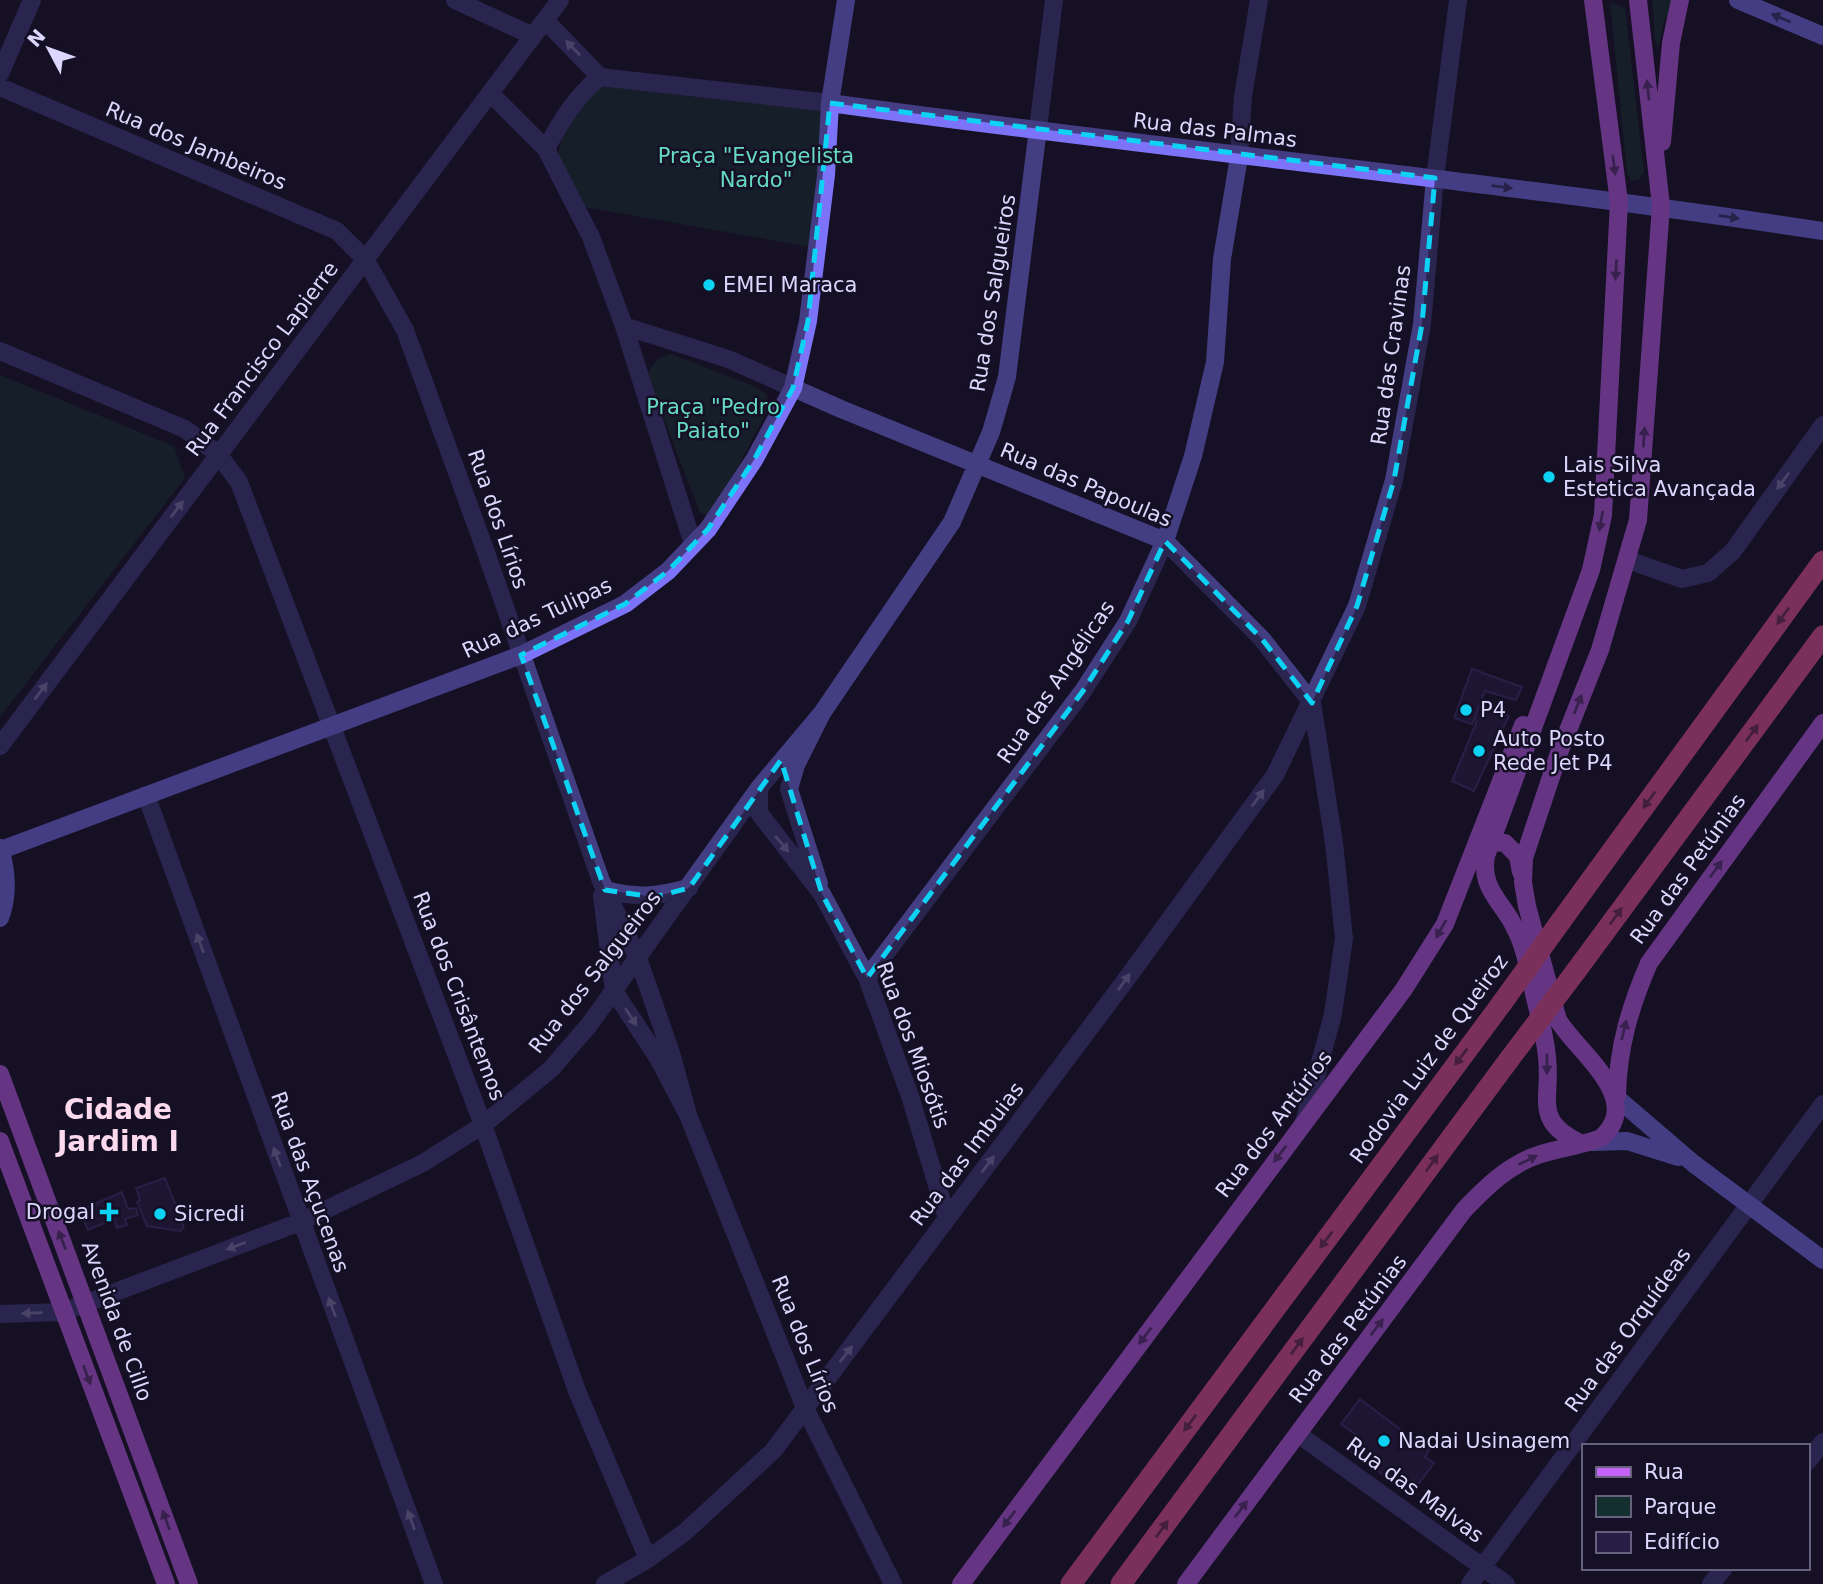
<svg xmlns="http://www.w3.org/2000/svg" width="1823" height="1584" font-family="'DejaVu Sans',sans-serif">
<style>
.green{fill:#142f2f}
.building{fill:#271d45;stroke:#403170;stroke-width:2}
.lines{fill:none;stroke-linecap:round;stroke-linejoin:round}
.street{stroke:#433e82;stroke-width:18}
.secondary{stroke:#7c73f8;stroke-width:18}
.primary{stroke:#c663f7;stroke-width:18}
.highway{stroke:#f7589d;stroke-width:21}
.highway-bridge{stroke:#f7589d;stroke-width:21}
.oneway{fill:#3e3879}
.oneway2{fill:#8883b9}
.oneway3{fill:#653584}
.oneway4{fill:#7b305b}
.marked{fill:none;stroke:#0dd2f3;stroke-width:5;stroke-dasharray:14 9;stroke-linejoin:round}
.poi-dot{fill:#0dd2f3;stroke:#151025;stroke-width:2.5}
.labels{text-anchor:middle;stroke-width:5;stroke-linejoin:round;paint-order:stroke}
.street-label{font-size:21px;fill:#ddd7fd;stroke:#151025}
.park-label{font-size:21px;fill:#66dac2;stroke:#151025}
.poi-label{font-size:21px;fill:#ddd7fd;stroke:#151025;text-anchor:start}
.district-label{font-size:28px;font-weight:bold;fill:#fdd9ee;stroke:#151025}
</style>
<rect width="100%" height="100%" fill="#151025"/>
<path class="green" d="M 1652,0 L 1673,0 L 1671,12 L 1664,21 L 1658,49 L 1655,39 Z
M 1610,2 L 1625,8 L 1644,172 L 1639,180 L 1632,181 L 1627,174 Z
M 600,77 L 652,92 L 732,101 L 830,103 L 810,247 L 579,206 L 558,154 L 562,137 Z
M 671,354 L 756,387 L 767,395 L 769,408 L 713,514 L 709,517 L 700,513 L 648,377 C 651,363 657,358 671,354 Z
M 0,375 L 174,446 L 185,478 L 0,717 Z"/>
<path class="building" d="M 1472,669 L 1522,687 L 1516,700 L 1485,691 L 1472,724 L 1454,718 Z
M 1480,704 L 1509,716 L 1474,791 L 1452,781 L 1477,721 L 1474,719 Z
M 165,1178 L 184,1227 L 180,1231 L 147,1226 L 137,1202 L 140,1200 L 136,1188 Z
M 122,1192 L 128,1209 L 136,1208 L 138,1215 L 125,1219 L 127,1225 L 117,1228 L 114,1219 L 88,1230 L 80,1210 Z
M 1360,1399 L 1429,1451 L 1425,1457 L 1434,1463 L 1410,1495 L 1347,1448 L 1356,1435 L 1341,1424 Z"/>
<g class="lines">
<path class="street" d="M 455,0 L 533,36
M 545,20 L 600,77 L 830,103
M 0,74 L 32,0
M 0,87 L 337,231 L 365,259 L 405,330 L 483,544 L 601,881 L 638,958 L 671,1053 L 688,1115
M 490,93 L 546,149 L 591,237 L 624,326 L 693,544
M 546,149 C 561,121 575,97 600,77
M 624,326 L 728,359 L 841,409 L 1165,541 L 1262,639 L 1312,703 L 1334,843 L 1344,938 L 1333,1014 L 1304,1122
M 0,351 L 185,429 L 218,454 L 239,482 L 483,1125 L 577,1391 L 648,1559
M 1628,560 L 1682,579 L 1708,573 L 1733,551 L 1823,425
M 0,746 L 560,0
M 759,788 L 759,813 L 822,894 L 867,978 L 910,1096 L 947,1218
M 789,789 L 796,765 L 822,713 L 952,522 L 991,432 L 1007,377 L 1054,0
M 789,789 L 819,884
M 146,795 L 434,1584
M 605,890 C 639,898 654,897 689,888
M 602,896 L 614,991 L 658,1058 L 688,1115 L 805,1408 L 893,1584
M 867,978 L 1083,691 L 1128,621 L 1165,541 L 1193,456 L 1215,362 L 1222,259 L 1239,157 L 1243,96 L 1259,0
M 0,1314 L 63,1312 L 300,1222 L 423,1163 L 483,1125 L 551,1069 L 589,1025 L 759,788 L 822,713
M 1298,1434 L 1506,1584
M 1807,1462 L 1823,1442
M 605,1584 L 648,1559 L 685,1532 L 773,1451 L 1125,981 L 1275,775 L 1357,606 L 1394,480 L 1422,324 L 1435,178 L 1458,0
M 1470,1584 L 1823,1104
M 1711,1584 L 1724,1568"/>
<path class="secondary" d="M 1738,0 L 1823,36
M 830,103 C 1161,149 1493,181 1823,231
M 0,848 C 7,872 9,895 0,918
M 1,850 L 521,655 L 625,604 L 668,571 L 708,529 L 754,460 L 793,388 L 808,321 L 826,175 L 830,103 L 846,0
M 1617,1098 L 1694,1164 L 1823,1260
M 1592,1142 L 1627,1141 L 1678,1157"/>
<path class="primary" d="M 1662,142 L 1671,43 L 1680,0
M 1484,848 L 1491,842 L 1505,843 L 1518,856 L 1521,872
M 0,1074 L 189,1584
M 1617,1095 C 1618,1047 1630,1007 1649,963 L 1823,723
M 0,1141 L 166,1584
M 1580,1143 C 1532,1120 1552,1099 1547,1057 C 1545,1034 1538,1012 1533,989 C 1528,968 1525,947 1515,928 C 1502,901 1480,889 1486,856 L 1591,570 L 1603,515 L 1619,202 L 1593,0
M 961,1584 L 1404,989 L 1445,924 L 1523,725
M 1186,1584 L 1464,1210 C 1485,1188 1508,1165 1538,1155 C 1558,1148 1581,1146 1601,1138 C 1645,1099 1579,1054 1558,1020 L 1527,906 L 1523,882 L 1524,858 L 1559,753 L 1600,650 L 1638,520 L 1661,206 L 1638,0"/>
<path class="highway" d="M 1561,921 L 1823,561
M 1576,971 L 1823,636
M 1071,1584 L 1502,1003
M 1121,1584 L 1508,1061"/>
<path class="highway-bridge" d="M 1502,1003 L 1561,921
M 1508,1061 L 1576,971"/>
</g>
<defs><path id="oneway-solid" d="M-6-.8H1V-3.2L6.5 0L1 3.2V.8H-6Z" transform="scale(1.75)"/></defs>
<g class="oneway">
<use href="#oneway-solid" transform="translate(1781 18) rotate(-157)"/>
<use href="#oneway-solid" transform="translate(1502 187) rotate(7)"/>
<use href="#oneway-solid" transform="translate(1729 217) rotate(9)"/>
</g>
<g class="oneway2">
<use href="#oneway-solid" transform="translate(573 48) rotate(-134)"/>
<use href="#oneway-solid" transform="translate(1783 481) rotate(126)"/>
<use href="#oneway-solid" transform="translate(177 509) rotate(-53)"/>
<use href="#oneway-solid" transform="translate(41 691) rotate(-53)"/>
<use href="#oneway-solid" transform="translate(1258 798) rotate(-54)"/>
<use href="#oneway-solid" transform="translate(782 844) rotate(50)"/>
<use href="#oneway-solid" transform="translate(200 943) rotate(-110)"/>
<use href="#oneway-solid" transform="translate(1124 982) rotate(-54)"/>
<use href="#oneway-solid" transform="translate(631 1017) rotate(57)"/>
<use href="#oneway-solid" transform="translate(277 1157) rotate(-110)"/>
<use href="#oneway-solid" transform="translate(988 1164) rotate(-53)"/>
<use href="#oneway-solid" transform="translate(236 1246) rotate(159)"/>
<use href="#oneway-solid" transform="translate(332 1307) rotate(-110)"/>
<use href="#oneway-solid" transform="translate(32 1313) rotate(178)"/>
<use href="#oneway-solid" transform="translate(846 1354) rotate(-53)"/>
<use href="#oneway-solid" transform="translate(411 1520) rotate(-110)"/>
</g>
<g class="oneway3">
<use href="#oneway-solid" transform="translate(1648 90) rotate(-96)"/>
<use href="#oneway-solid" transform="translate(1614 165) rotate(83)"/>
<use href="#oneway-solid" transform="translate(1616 270) rotate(93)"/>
<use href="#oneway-solid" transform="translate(1644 437) rotate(-86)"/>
<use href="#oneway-solid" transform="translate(1601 521) rotate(100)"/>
<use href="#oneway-solid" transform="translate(1578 704) rotate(-68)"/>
<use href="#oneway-solid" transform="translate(1716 869) rotate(-54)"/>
<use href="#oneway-solid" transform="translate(1441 929) rotate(119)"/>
<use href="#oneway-solid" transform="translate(1624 1030) rotate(-76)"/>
<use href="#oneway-solid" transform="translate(1547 1064) rotate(90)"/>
<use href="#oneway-solid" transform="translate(1280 1154) rotate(127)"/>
<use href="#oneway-solid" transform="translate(1528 1160) rotate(-26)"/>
<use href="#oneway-solid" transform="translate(62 1240) rotate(-111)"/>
<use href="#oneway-solid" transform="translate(1377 1327) rotate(-53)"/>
<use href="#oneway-solid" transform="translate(1145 1336) rotate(127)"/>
<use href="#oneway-solid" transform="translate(87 1375) rotate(69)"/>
<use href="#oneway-solid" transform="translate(1241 1509) rotate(-53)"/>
<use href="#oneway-solid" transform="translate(1009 1519) rotate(127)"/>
<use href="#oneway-solid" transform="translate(166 1520) rotate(-110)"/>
</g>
<g class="oneway4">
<use href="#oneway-solid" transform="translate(1783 616) rotate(126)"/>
<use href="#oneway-solid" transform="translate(1752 733) rotate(-54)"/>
<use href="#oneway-solid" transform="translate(1649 800) rotate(126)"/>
<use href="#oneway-solid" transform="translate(1616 916) rotate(-54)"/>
<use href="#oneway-solid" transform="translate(1461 1057) rotate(127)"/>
<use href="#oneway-solid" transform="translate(1432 1163) rotate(-54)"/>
<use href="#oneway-solid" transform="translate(1326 1240) rotate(127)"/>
<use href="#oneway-solid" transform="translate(1297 1346) rotate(-54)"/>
<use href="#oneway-solid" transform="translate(1190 1423) rotate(127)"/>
<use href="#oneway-solid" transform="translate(1162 1529) rotate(-54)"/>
</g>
<path d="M0 0H1823V1584H0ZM 830,103 L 1435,178 L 1422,324 L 1394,480 L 1357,606 L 1312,703 L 1262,639 L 1165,541 L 1128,621 L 1083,691 L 867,978 L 822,894 L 781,760 L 689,888 L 654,897 L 605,890 L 521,655 L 625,604 L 668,571 L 708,529 L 754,460 L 793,388 L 808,321 Z" fill="#151025" fill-opacity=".55" fill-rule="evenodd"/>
<path class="marked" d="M 830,103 L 1435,178 L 1422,324 L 1394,480 L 1357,606 L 1312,703 L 1262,639 L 1165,541 L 1128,621 L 1083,691 L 867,978 L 822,894 L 781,760 L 689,888 L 654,897 L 605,890 L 521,655 L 625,604 L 668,571 L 708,529 L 754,460 L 793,388 L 808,321 Z"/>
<g class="poi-dot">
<circle cx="709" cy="285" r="7"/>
<circle cx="1549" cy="477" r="7"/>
<circle cx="1466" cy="710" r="7"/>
<circle cx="1479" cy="751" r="7"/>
<path d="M105.5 1201.5h7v7h7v7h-7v7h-7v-7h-7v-7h7z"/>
<circle cx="160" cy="1214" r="7"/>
<circle cx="1384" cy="1441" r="7"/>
</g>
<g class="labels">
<g class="street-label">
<text transform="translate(1215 130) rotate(7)" y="7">Rua das Palmas</text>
<text transform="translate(196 146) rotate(23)" y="7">Rua dos Jambeiros</text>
<text transform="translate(993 293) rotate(-81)" y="7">Rua dos Salgueiros</text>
<text transform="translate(1391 355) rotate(-82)" y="7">Rua das Cravinas</text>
<text transform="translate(262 359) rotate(-53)" y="7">Rua Francisco Lapierre</text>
<text transform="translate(1086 485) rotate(23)" y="7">Rua das Papoulas</text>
<text transform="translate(498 519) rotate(71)" y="7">Rua dos Lírios</text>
<text transform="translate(537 618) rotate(-25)" y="7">Rua das Tulipas</text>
<text transform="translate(1056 682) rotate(-56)" y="7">Rua das Angélicas</text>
<text transform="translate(1688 869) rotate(-54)" y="7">Rua das Petúnias</text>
<text transform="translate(595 972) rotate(-52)" y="7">Rua dos Salgueiros</text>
<text transform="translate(459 996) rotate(69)" y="7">Rua dos Crisântemos</text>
<text transform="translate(913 1045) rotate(70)" y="7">Rua dos Miosótis</text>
<text transform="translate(1429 1059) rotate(-54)" y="7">Rodovia Luiz de Queiroz</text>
<text transform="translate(1274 1124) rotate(-53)" y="7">Rua dos Antúrios</text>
<text transform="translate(967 1154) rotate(-53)" y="7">Rua das Imbuias</text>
<text transform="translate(310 1182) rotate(70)" y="7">Rua das Açucenas</text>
<text transform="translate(117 1321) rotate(70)" y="7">Avenida de Cillo</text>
<text transform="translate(1348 1329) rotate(-53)" y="7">Rua das Petúnias</text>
<text transform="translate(1628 1330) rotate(-54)" y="7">Rua das Orquídeas</text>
<text transform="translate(805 1344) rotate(68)" y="7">Rua dos Lírios</text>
<text transform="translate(1415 1490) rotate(36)" y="7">Rua das Malvas</text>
</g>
<g class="park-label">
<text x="756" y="163">Praça "Evangelista<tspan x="756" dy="24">Nardo"</tspan></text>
<text x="713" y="414">Praça "Pedro<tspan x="713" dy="24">Paiato"</tspan></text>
</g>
<g class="poi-label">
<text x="723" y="292">EMEI Maraca</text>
<text x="1563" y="472">Lais Silva<tspan x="1563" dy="24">Estetica Avançada</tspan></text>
<text x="1480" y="717">P4</text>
<text x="1493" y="746">Auto Posto<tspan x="1493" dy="24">Rede Jet P4</tspan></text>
<text x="95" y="1219" text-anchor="end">Drogal</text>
<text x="174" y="1221">Sicredi</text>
<text x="1398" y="1448">Nadai Usinagem</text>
</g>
<g class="district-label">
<text x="118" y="1119">Cidade<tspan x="118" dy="32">Jardim I</tspan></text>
</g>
</g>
<rect x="1582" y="1444" width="228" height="126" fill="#151025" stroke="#65607b" stroke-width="2"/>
<rect x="1596" y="1467" width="35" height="10" fill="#c663f7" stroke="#65607b" stroke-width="2"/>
<text x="1644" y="1479" font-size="21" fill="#ddd7fd">Rua</text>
<rect x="1596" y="1496" width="35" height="21" fill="#142f2f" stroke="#65607b" stroke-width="2"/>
<text x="1644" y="1514" font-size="21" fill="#ddd7fd">Parque</text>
<rect x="1596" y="1532" width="35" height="21" fill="#271d45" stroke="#65607b" stroke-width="2"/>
<text x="1644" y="1549" font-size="21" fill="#ddd7fd">Edifício</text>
<g transform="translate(49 49) rotate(311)" stroke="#151025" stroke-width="5" paint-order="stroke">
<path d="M0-5L12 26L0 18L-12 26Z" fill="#ddd7fd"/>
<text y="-10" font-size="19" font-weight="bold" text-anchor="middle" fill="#ddd7fd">N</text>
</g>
</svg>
